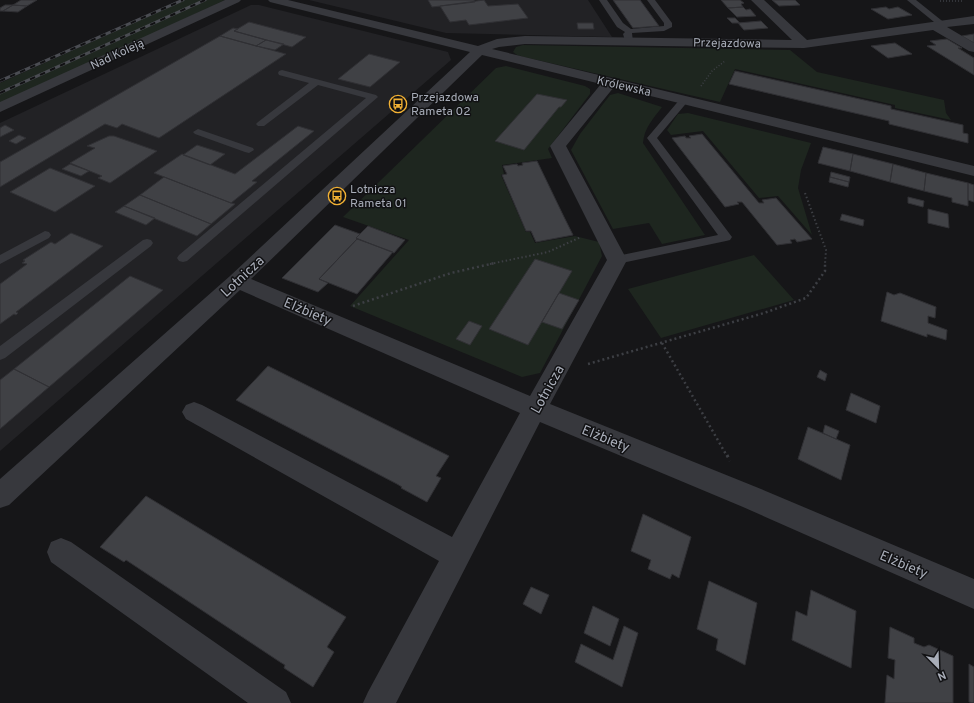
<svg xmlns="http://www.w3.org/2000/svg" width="974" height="703" font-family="Overpass,sans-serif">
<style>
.built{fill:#222225}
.green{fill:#1e261f}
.building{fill:#404145;stroke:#303034}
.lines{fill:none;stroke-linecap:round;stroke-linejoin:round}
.path-far3{stroke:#3d3f44;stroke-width:1.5;stroke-dasharray:1 2;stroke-linecap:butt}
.path-far2{stroke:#3d3f44;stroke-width:2;stroke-dasharray:1.5 2.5;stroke-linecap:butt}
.path-far1{stroke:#3d3f44;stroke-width:2.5;stroke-dasharray:2 3;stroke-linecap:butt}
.path{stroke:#3d3f44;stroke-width:3;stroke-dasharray:2.5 4;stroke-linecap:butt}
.service{fill:#37383d;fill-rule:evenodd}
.minor{fill:#37383d;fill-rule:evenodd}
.rail-casing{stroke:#4a4c52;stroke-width:3}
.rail{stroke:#111113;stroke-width:2;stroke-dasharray:5.5;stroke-linecap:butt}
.labels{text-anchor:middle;stroke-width:3;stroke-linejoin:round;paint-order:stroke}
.far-street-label{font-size:12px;fill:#a8adb8;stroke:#111113}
.far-poi-label{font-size:12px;fill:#a8adb8;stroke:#111113;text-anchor:start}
.street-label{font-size:14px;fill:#a8adb8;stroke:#111113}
</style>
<rect width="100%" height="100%" fill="#161618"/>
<path class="built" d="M 309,0 L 588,0 L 612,37 L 446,33 Z
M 251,5 L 259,5 L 448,52 L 451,60 L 0,451 L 0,123 Z"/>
<path class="green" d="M 185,0 L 225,0 L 0,105 L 0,83 Z
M 523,45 L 790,50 L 817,72 L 944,100 L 946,113 L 951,120 L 895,108 L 895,105 L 735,69 L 720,102 L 524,57 L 517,55 L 513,52 L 516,47 Z
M 506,66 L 585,86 L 590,89 L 590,94 L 548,149 L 552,158 L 502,165 L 504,174 L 501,175 L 526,232 L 530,232 L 535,243 L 575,236 L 599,242 L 602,256 L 540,373 L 522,377 L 350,306 L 409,240 L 343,217 L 496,68 Z
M 618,93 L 662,107 C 653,119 644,128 643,143 L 705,235 L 662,244 L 649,223 L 613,229 L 571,150 L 580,134 L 610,95 Z
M 688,113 L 811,143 L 801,170 L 798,188 L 812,235 L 778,196 L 759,198 L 703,131 L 671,135 L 667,130 L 678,114 Z
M 754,255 L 794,300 L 661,338 L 628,289 Z"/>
<path class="building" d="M 21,0 L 37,0 L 27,6 L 13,5 Z
M 428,0 L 474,0 L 475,2 L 432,7 Z
M 484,0 L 488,6 L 518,4 L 528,18 L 469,25 L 466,20 L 450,22 L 440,6 Z
M 613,0 L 640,0 L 659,26 L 633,28 Z
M 721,0 L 740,0 L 744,3 L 741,4 L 743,7 L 728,8 Z
M 772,0 L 795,0 L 800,5 L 779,6 Z
M 5,5 L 13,5 L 3,11 L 0,11 L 0,8 Z
M 13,5 L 27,6 L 18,12 L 3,11 Z
M 743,7 L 746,10 L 750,9 L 756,16 L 737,17 L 728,8 Z
M 886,7 L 889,9 L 898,7 L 912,15 L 888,19 L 871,9 Z
M 727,18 L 735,18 L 740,23 L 732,23 Z
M 761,21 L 768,28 L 744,30 L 738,23 Z
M 249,22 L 306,37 L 292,47 L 234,31 Z
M 577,23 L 593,23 L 594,29 L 578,29 Z
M 233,28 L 238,29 L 234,31 L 266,40 L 256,46 L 220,36 Z
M 974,34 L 974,43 L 962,36 Z
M 220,36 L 286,54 L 159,138 L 122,124 L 117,128 L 105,124 L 0,187 L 0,162 Z
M 947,39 L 962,48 L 958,48 L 974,58 L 974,75 L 927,46 L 936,45 L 930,41 Z
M 266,40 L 284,44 L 275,50 L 256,46 Z
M 895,43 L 912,54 L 888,58 L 871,46 Z
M 369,54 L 400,62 L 370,87 L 338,79 Z
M 735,71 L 891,106 L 891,109 L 963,125 L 963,133 L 968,134 L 968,143 L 889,124 L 889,121 L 729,84 Z
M 537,94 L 567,100 L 561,107 L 559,107 L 524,150 L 495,141 Z
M 5,125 L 14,130 L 0,137 L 0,128 Z
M 298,126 L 314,131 L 252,181 L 257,182 L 231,203 L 154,173 L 182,154 L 235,174 Z
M 702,134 L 759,203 L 764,203 L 762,200 L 776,198 L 812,239 L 797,242 L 795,239 L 790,240 L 792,243 L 777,245 L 742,202 L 737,202 L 739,204 L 725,207 L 672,138 L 685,136 L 686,138 L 691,138 L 689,136 Z
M 19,135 L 26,138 L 16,144 L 9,141 Z
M 109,136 L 114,136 L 157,151 L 110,183 L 98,178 L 102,176 L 70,163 L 95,148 L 87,146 Z
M 197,145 L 225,154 L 210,165 L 183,155 Z
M 823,147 L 853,154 L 850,171 L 818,163 Z
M 853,154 L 893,164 L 890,182 L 850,171 Z
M 537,161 L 564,217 L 573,235 L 536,242 L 531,231 L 526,231 L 502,175 L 507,174 L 503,166 L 517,164 L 518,166 L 523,165 L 522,163 Z
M 70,164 L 89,171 L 81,176 L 62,169 Z
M 893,164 L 926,173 L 924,191 L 890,182 Z
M 50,168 L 95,186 L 55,212 L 10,192 Z
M 831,172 L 850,177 L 849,182 L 830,177 Z
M 926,173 L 968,183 L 968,206 L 952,202 L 952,198 L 924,191 Z
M 164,177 L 231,203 L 235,204 L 211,224 L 140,195 Z
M 830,177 L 849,182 L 848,187 L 829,182 Z
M 968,183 L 974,185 L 974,202 L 968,200 Z
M 140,195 L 211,224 L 197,236 L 124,206 Z
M 908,197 L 924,201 L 923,207 L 908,203 Z
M 124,206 L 155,218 L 146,225 L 115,212 Z
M 928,209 L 948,214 L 949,228 L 928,223 Z
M 842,214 L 864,220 L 863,226 L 840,220 Z
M 335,225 L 360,234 L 356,238 L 357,239 L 319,279 L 328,283 L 318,292 L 282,278 Z
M 368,226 L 405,240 L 394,253 L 356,238 Z
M 71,233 L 103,246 L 16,312 L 18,313 L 16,315 L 14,314 L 0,324 L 0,284 L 27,264 L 22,263 L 25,261 L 23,260 L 51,242 L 55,244 Z
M 357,239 L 393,252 L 357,294 L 319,279 Z
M 535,259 L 572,271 L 528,345 L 489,329 Z
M 130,276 L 163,290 L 49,387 L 14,369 Z
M 887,292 L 894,295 L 900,293 L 936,307 L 935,318 L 928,316 L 928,323 L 947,330 L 946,340 L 927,334 L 927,337 L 881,321 Z
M 559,293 L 579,300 L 562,329 L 542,322 Z
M 469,321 L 482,326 L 470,345 L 456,339 Z
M 268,366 L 449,456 L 436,476 L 441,478 L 427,502 L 401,488 L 402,487 L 397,484 L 236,400 Z
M 14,369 L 49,387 L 0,429 L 0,380 Z
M 820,370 L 827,374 L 825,381 L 817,377 Z
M 851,393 L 880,406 L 876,423 L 846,410 Z
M 825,425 L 839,431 L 836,439 L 823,433 Z
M 808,427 L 850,445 L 841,480 L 798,459 Z
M 146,496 L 346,617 L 327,647 L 334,652 L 313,687 L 284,668 L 285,665 L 280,662 L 126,560 L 124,562 L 100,547 Z
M 643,514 L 691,537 L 679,578 L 672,574 L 670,579 L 648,569 L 651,560 L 631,551 Z
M 709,581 L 757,603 L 745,665 L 716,650 L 718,639 L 697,629 Z
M 531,587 L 549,595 L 541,614 L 523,604 Z
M 811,590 L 856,611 L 851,668 L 792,640 L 796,611 L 807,616 Z
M 593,606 L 619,619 L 610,646 L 584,633 Z
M 624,626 L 638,633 L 622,687 L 575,662 L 581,644 L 613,660 Z
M 890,627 L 914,638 L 914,643 L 924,647 L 929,645 L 953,656 L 953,703 L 885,703 L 887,675 L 894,679 L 895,660 L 888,658 Z
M 969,664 L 974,667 L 974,703 L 969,702 Z"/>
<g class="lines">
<path class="path-far3" d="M 940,1 L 962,1
M 701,86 L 712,71 L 725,61"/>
<path class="path-far2" d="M 805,193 L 826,250 L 825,264
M 490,264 L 548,252 L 581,237"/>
<path class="path-far1" d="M 353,306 L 451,273 L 495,263
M 662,343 L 727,456
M 588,364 L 764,313 L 806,298 L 825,271 L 825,263"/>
<path class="path" d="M 727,455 L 730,461"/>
<path class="service" d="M 599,0 L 607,0 L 623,23 L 631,29 L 664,26 L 664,23 L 647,0 L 655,0 L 672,23 L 672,27 L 664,31 L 632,33 L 633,42 L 632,44 L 626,44 L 623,34 L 625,32 L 617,27 Z
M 907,0 L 916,0 L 946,24 L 942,26 L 939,26 Z
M 282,70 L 376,95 L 378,97 L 187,261 L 183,262 L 179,261 L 177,258 L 179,255 L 366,98 L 318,85 L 264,126 L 258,126 L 256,124 L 258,122 L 309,83 L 279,75 L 278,73 L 279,71 Z
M 684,97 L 689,100 L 657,138 L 732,237 L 730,240 L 726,241 L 617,264 L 613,263 L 611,260 L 613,257 L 617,256 L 718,235 L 647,138 L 681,98 Z
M 198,129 L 253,148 L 254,150 L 249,153 L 245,152 L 195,134 L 193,132 Z
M 45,231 L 49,232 L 51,235 L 49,238 L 0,264 L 0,255 Z
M 147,239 L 151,240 L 153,243 L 151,246 L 5,358 L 0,360 L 0,346 L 143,240 Z"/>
<path class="minor" d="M 225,0 L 241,0 L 239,2 L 0,112 L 0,102 Z
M 268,0 L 288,0 L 478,46 L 497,39 L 525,36 L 792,40 L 751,0 L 764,0 L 807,40 L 974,16 L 974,24 L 947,27 L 974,43 L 974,52 L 969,51 L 933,30 L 804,48 L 525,44 L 499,47 L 492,49 L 974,166 L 974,176 L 614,87 L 566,146 L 627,260 L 550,404 L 761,489 L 974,579 L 974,609 L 743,507 L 540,422 L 396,703 L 363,703 L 368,692 L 439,561 L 186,419 L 182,412 L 186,405 L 194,402 L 202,405 L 452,537 L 520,413 L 240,290 L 9,505 L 0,508 L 0,479 L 230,276 L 470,52 L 270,2 ZM 482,55 L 601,84 L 550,146 L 607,260 L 530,396 L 251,279 Z
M 61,538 L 71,542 L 286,692 L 291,703 L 248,703 L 51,562 L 47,552 L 51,542 Z"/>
<defs>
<path id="rail" d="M 0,81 L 183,0
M 0,93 L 205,0"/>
</defs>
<use href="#rail" class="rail-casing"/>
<use href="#rail" class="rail"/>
</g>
<defs>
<symbol id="bus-ring" viewBox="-11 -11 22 22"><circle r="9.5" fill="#111113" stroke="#f2b134" stroke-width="1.5"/><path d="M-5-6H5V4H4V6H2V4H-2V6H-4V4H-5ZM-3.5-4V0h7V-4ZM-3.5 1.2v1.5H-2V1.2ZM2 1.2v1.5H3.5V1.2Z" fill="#f2b134"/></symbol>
</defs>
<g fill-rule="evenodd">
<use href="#bus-ring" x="388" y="94" width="20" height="20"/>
<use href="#bus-ring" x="327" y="186" width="20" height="20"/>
</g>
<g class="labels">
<g class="far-street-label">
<text transform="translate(727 43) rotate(1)" y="4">Przejazdowa</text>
<text transform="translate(117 54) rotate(-25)" y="4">Nad Koleją</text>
<text transform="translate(624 86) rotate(13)" y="4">Królewska</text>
</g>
<g class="far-poi-label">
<text x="411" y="101">Przejazdowa<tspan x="411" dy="14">Rameta 02</tspan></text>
<text x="350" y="193">Lotnicza<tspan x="350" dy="14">Rameta 01</tspan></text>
</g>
<g class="street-label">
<text transform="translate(242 276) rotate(-43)" y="5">Lotnicza</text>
<text transform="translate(308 311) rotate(23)" y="5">Elżbiety</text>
<text transform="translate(547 389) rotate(-61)" y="5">Lotnicza</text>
<text transform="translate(606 438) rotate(22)" y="5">Elżbiety</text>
<text transform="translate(904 564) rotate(23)" y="5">Elżbiety</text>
</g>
</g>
<g transform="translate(938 667) rotate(157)" stroke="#111113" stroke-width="3" paint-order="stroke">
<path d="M0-3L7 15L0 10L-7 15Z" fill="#a8adb8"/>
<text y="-6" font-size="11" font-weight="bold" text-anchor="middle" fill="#a8adb8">N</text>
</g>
</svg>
